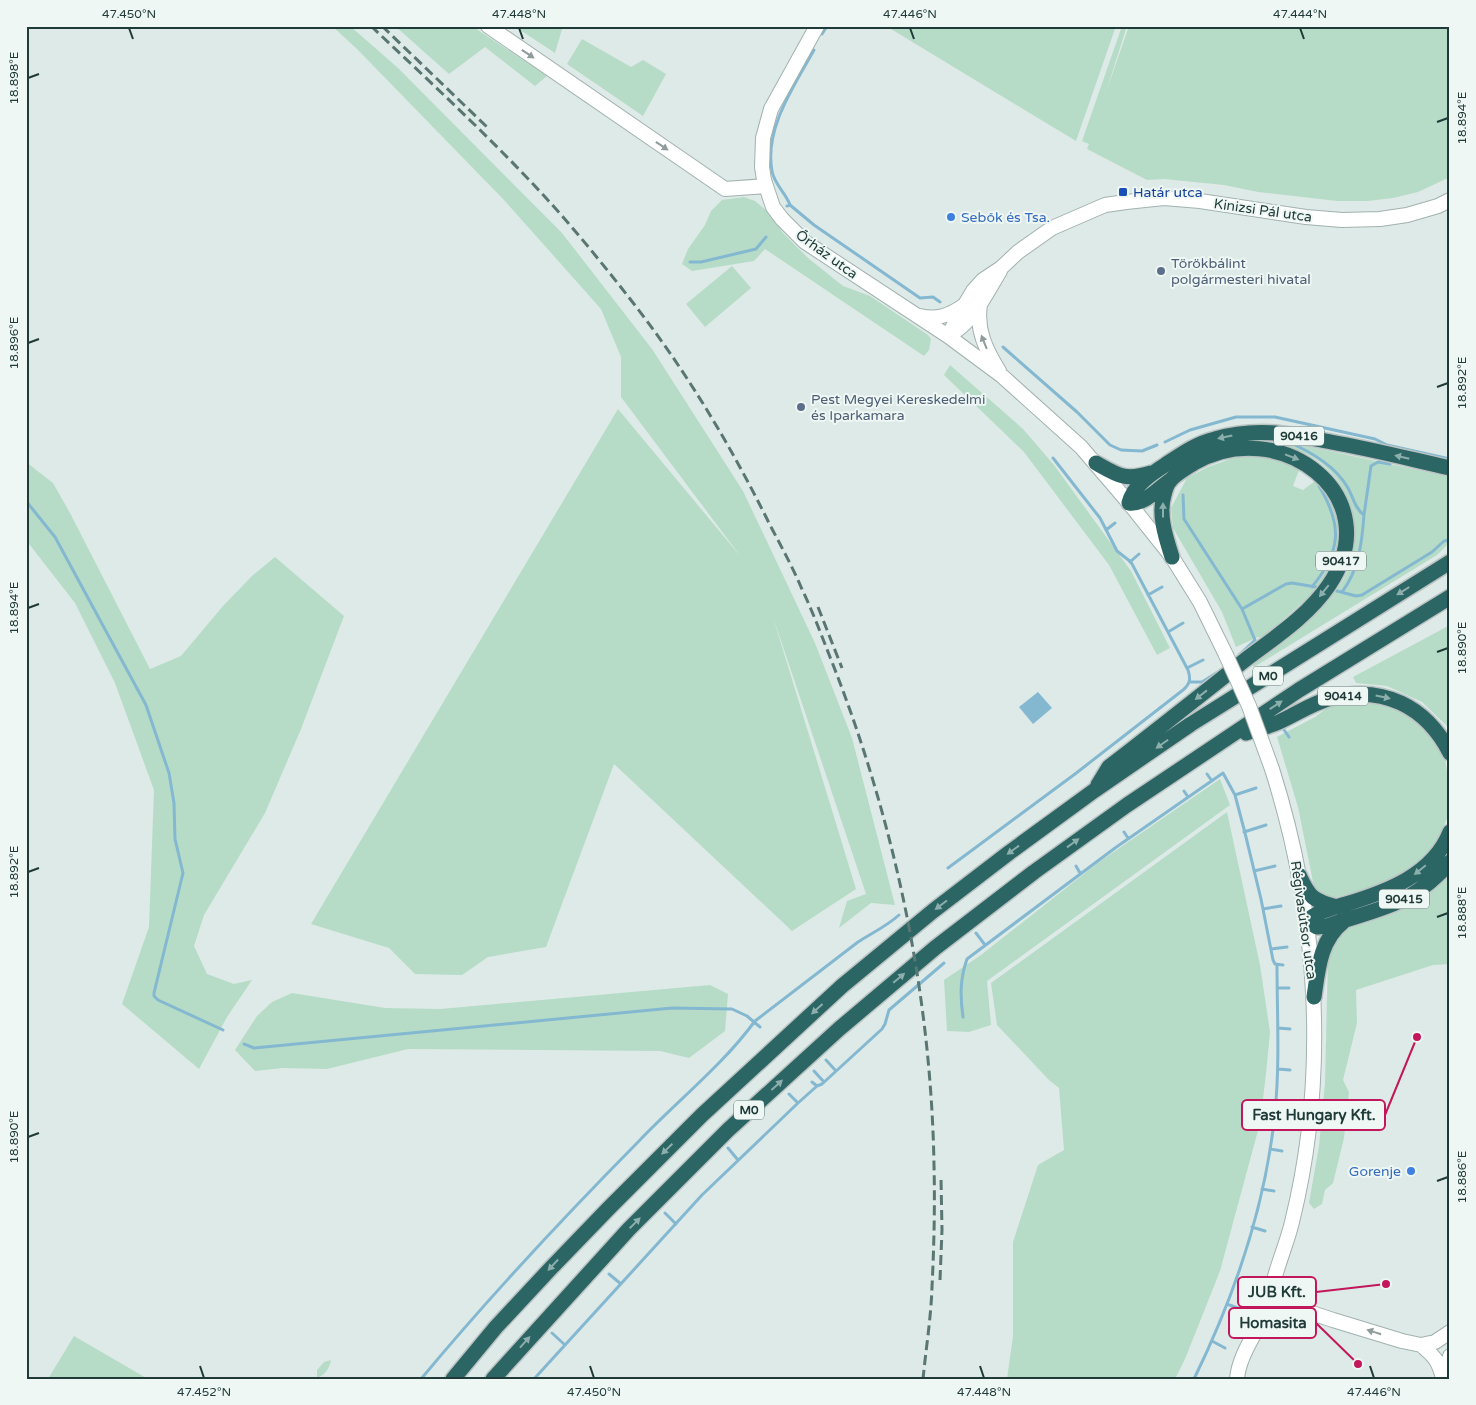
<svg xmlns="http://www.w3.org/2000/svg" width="1476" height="1405" font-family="'Varela Round',sans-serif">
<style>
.green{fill:#b6dcc7}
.water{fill:#84b8d1}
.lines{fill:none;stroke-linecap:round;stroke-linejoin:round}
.stream{stroke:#84b8d1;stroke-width:3}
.minor-casing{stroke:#a1b2af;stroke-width:16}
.highway-casing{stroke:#bcc4c3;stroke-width:18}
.minor{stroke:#fff;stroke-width:14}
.highway{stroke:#2b6664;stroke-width:15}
.rail{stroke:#597673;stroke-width:3;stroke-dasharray:10 5;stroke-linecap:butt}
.minor-bridge-casing{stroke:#a1b2af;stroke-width:16;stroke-linecap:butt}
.minor-bridge{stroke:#fff;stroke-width:14}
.oneway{fill:#8f9c9b}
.oneway2{fill:#8caeac}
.ticks{fill:none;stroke:#1f3a37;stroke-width:2}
.transit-dot{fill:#1a4fb4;stroke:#eef7f4;stroke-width:2}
.shop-dot{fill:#3f7fe0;stroke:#eef7f4;stroke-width:2}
.service-dot{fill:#5c6f8a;stroke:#eef7f4;stroke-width:2}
.labels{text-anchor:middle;stroke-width:4;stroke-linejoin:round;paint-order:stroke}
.shield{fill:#eef7f4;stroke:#5d7370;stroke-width:1}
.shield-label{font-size:12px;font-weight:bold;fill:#1f3a37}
.transit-label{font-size:14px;fill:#164399;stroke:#eef7f4;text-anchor:start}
.street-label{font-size:14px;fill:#1f3a37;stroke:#eef7f4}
.shop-label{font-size:14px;fill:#366cbe;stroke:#eef7f4;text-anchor:start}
.service-label{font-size:14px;fill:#4e5e75;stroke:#eef7f4;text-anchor:start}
.leader{fill:none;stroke:#c2185b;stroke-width:2}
.callout-dot{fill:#c2185b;stroke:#eef7f4;stroke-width:2}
.callout{fill:#eef7f4;stroke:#c2185b;stroke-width:2}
.callout-label{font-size:15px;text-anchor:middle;font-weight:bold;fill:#1f3a37}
.neatline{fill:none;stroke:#1f3a37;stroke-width:2}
.ticks-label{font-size:12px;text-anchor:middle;fill:#1f3a37}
</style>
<rect width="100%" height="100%" fill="#deeae7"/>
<path class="green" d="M 332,26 L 350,26 L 398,68 L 562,233 L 652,349 L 743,491 L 815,643 L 852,738 L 895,905 L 871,903 L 839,928 L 847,901 L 866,894 L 773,617 L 856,889 L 792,931 L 614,764 L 546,947 L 488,957 L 462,975 L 415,974 L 389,948 L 311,924 L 618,409 L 741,557 L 621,397 L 621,357 L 601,309 L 504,200 L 357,49 Z
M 395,26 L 472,26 L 547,76 L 535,86 L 485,47 L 449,74 Z
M 514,26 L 563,26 L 555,53 Z
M 886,26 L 1116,26 L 1076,141 Z
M 1122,26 L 1127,26 L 1105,95 L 1129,26 L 1450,26 L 1450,177 L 1418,192 L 1393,198 L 1368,201 L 1337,201 L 1258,192 L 1224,185 L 1164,179 L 1147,180 L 1087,149 L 1089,144 L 1082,141 Z
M 582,39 L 631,67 L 643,60 L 666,74 L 643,116 L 567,64 Z
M 744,197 L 755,201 L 767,211 L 783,233 L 808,258 L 843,286 L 870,296 L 928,335 L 931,339 L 929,350 L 924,356 L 765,249 L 754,261 L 692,271 L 682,264 L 688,249 L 705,225 L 711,211 L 722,200 Z
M 732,266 L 751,288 L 705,327 L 686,304 Z
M 950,365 L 1023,429 L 1054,465 L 1131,571 L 1170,648 L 1157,655 L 1109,565 L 1024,452 L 944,375 Z
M 1287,442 L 1446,476 L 1450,479 L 1450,545 L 1448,544 L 1437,555 L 1254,667 L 1252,665 C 1281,642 1318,616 1340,585 C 1359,558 1359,512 1340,484 C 1336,477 1329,470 1322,464 C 1312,455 1298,450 1285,445 Z
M 1239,456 C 1258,457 1286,454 1299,470 L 1293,486 L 1303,490 L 1315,481 L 1317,482 L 1334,504 L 1340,528 L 1338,554 L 1317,590 L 1262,638 L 1258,637 L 1236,647 L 1222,612 L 1173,528 L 1171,508 L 1187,478 L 1208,467 Z
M 26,462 L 53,483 L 70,513 L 150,669 L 181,656 L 223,606 L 253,575 L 275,557 L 344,616 L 301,729 L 265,813 L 204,915 L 194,946 L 207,974 L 234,984 L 252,980 L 227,1017 L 199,1069 L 122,1004 L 149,927 L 154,790 L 115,683 L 75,603 L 26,540 Z
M 1450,625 L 1450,729 L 1422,702 L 1387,686 L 1356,683 L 1353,677 Z
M 1352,700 L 1377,701 L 1395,707 L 1418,720 L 1434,736 L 1445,758 L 1450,791 L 1450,811 L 1440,836 L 1426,857 L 1404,873 L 1369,890 L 1333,898 L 1321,893 L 1314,887 L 1298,807 L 1277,737 L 1315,717 L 1327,708 Z
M 1220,779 L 1230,805 L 987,981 L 991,1025 L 969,1032 L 947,1031 L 944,980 L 981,955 L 1099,862 Z
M 1227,812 L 1260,965 L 1270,1032 L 1266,1074 L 1260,1123 L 1220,1271 L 1185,1359 L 1175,1379 L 1007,1379 L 1013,1336 L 1013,1242 L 1038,1165 L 1064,1150 L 1059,1088 L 1049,1080 L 997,1025 L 991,983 Z
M 1450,870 L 1450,964 L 1433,965 L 1356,990 L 1357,1023 L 1343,1080 L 1349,1092 L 1344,1138 L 1333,1183 L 1325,1190 L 1322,1204 L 1314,1209 L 1309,1203 L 1319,1146 L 1325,1083 L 1328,958 L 1335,941 L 1344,930 L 1380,916 Z
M 710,985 L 728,994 L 725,1031 L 689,1058 L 660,1051 L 408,1049 L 327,1069 L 283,1068 L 255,1071 L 235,1050 L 257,1016 L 272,1002 L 292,993 L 385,1008 L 440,1009 Z
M 74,1336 L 148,1379 L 48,1379 Z
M 331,1360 C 329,1369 326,1374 317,1378 L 317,1370 L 324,1362 Z"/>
<path class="water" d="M 1038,692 L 1052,708 L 1033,724 L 1019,707 Z"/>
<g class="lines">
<path class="stream" d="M 822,34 L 827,26
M 790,205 C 786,193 774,184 772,171 C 764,129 794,86 814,50
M 787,206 L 790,205 L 814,225 L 920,298 L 933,297 L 940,302
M 690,262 L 701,262 L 756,249 L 766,237
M 1003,347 L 1077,412 L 1110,445 L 1121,450 L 1142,451 L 1157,445
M 1165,442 L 1190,430 L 1236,417 L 1275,417 L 1375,439 L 1387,445 L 1450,459
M 1293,444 C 1314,454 1336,467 1348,488 C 1353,497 1355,509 1364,515 C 1362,542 1359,570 1342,592
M 1183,495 L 1184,519 L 1242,609 L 1255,640 L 1239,655
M 26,501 L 55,537 L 146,705 L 169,773 L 174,803 L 175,839 L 183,873 L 154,993 L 154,996 L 158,1000 L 223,1030
M 1364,515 L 1371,466 L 1378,462 L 1390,464
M 1106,530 L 1115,523
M 1130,562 L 1139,554
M 1312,587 C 1341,551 1343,526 1319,486
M 1337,591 L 1356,596 L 1362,595 L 1432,552 L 1444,541 L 1450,540
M 1148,595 L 1162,587
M 1242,609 L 1286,584 L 1292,583 L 1316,587
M 1168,632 L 1183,623
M 1187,668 L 1203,660
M 1190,682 L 1202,682 L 1221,670
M 1282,727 L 1289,737
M 1207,774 L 1212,781
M 1184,791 L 1188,797
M 1235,795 L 1256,788
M 1124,832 L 1128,838
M 1244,832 L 1266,825
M 1076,866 L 1080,873
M 948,868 L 1075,774 L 1183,690 C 1190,684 1191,679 1188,670 L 1131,562 L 1117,551 L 1100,518 L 1053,458
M 1254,871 L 1275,866
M 1263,909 L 1281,906
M 976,933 L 985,945
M 1271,949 L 1287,947
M 1277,988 L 1289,988
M 963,1017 C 960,996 960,979 967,959 L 1115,848 L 1223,773 L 1235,795 L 1245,833 L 1261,899 L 1273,960 L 1275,964 L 1283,965
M 1278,1028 L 1290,1029
M 244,1044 L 254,1048 L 672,1008 L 732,1009 L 747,1016 L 760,1027
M 826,1060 L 836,1071
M 1278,1069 L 1290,1070
M 814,1071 L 824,1082
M 812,1082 L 817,1086
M 789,1094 L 798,1103
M 1275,1109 L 1287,1110
M 728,1148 L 738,1160
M 1270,1149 L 1282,1151
M 1262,1189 L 1274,1191
M 665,1213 L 676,1224
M 1252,1227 L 1265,1231
M 609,1274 L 621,1284
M 1227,1304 L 1240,1309
M 552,1333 L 565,1345
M 1212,1341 L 1225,1348
M 421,1379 C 490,1296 563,1218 639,1141 C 677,1101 722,1066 755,1021 L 858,942 C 872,933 887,926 899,915
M 534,1379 L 702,1195 L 798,1103 L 817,1086 L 822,1084 L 882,1029 L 885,1024 L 889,1010 L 944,963
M 1194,1379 C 1234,1297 1266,1204 1275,1112 C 1280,1063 1277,1014 1277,964"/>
<defs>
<path id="minor" d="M 488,26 L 725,189 L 766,186
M 817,26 L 771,109 L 763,138 L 762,167 L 764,180 L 773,207 L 782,219 L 805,242 L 948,336 L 1002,376 L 1081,447 L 1129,503 L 1172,557 L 1200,602 L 1226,655
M 980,305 C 976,330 986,350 999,371
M 920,316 C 936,320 949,316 963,306
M 953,333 C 975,319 987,292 1000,271
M 948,336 L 964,306 L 973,291 L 983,280 L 1001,268 L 1018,252 L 1052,228 L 1105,205 L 1126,202 L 1164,198 L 1200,201 L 1306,217 L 1342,220 L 1380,219 L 1407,215 L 1438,206 L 1450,200
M 1265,1310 L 1276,1305 L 1285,1304 L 1333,1320 L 1402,1341 L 1421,1345 L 1435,1342 L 1450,1332
M 1421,1345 C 1435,1357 1438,1360 1443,1378
M 1443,1378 L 1450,1356
M 1237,1379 C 1239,1356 1254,1337 1263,1316 C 1268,1302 1272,1287 1276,1273 C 1281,1256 1288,1239 1292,1222 C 1329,1073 1318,914 1272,769"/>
<path id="highway" d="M 1096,463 C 1119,476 1125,481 1151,473
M 1169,481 C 1158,489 1144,505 1129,503 C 1133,486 1151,474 1165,465 C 1180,455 1197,443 1215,439 C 1257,427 1289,434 1331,442 C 1371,449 1410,459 1450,468
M 1246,733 C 1256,729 1268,727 1279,722 C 1296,714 1313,703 1331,698 C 1383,685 1426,706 1450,753
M 1098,785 L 1109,767 C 1154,732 1200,696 1245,660 C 1274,638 1308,616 1329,585 C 1390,495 1279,414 1194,463 C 1188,467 1174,475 1170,481 C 1167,484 1165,491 1164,495 C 1158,515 1166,538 1172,557
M 1450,832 C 1433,875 1386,892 1346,904 C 1333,908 1317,911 1307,921 L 1317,927 L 1327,926 C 1352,917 1385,910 1408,897 C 1424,888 1438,876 1450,862
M 1299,875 C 1309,897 1313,901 1337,907
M 1314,997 C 1318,970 1320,940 1343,922
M 453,1379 L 496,1327 L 552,1267 L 609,1208 L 702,1115 L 842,986 L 933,911 L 1010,852 L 1095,790 L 1191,724 L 1450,562
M 493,1379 L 629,1229 L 728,1130 L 839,1029 L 935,948 L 1034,872 L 1127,805 L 1299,690 L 1450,597"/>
</defs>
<use href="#minor" class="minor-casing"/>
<use href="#highway" class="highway-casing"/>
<use href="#minor" class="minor"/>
<use href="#highway" class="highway"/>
<path class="rail" d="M 371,26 C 430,82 491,138 546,198 C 577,232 606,268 634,304 C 687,372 732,448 770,525 C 781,546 792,566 801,587 C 812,610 821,634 830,657 C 894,818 931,992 934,1165 C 935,1205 934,1247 932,1287 C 931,1318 926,1348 923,1379
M 382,26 L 487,127
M 818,607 L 842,668
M 940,1280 L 942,1230 L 941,1178"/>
<defs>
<path id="minor-bridge" d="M 1226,655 L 1249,706 L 1272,769"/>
</defs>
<use href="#minor-bridge" class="minor-bridge-casing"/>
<use href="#minor-bridge" class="minor-bridge"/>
</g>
<defs><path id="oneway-solid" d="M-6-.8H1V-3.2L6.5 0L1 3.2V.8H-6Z" transform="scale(1.25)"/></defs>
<g class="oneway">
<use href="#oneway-solid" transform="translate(528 54) rotate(34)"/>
<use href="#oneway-solid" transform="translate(662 146) rotate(34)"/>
<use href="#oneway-solid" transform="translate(984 342) rotate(-112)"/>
<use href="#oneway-solid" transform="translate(1374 1332) rotate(-163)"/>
</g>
<g class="oneway2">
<use href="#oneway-solid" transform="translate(1225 437) rotate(168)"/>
<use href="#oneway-solid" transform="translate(1292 457) rotate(21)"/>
<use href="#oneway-solid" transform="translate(1402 457) rotate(-167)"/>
<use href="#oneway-solid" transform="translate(1163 510) rotate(-90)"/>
<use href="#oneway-solid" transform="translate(1324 591) rotate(129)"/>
<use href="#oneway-solid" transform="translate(1403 591) rotate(148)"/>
<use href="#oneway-solid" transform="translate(1201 695) rotate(142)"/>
<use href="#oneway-solid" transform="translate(1383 697) rotate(12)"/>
<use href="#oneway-solid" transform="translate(1276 705) rotate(-33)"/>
<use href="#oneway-solid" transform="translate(1162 744) rotate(145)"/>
<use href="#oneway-solid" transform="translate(1073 843) rotate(-36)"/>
<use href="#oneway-solid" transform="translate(1013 850) rotate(144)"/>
<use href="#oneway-solid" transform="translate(1420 870) rotate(141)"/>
<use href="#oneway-solid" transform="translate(941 905) rotate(143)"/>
<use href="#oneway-solid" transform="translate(899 978) rotate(-40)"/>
<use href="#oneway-solid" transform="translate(817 1009) rotate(138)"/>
<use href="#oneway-solid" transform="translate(777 1085) rotate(-42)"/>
<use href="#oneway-solid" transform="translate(667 1149) rotate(136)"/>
<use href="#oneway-solid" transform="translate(635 1223) rotate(-45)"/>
<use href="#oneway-solid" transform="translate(553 1265) rotate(133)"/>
<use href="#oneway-solid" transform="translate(525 1342) rotate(-48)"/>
</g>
<path class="ticks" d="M 129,28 L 133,39M 519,28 L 523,39M 910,28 L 914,39M 1300,28 L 1304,39M 28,78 L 39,74M 1437,122 L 1448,118M 28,343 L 39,339M 1437,387 L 1448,383M 28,608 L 39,604M 1437,652 L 1448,648M 28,872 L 39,868M 1437,917 L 1448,913M 28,1137 L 39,1133M 1437,1181 L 1448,1177M 200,1366 L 204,1378M 590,1366 L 594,1378M 980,1366 L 984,1378M 1370,1366 L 1374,1378"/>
<rect class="transit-dot" x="1118" y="187" width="10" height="10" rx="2.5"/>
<g class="shop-dot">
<circle cx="951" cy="217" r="5"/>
<circle cx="1411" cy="1171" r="5"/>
</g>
<g class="service-dot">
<circle cx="1161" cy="271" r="5"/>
<circle cx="801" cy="407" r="5"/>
</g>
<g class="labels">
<g class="shield">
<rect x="1274" y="426.5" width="50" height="19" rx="4"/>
<rect x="1316" y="551.5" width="50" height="19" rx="4"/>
<rect x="1253" y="666.5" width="30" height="19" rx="4"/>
<rect x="1318" y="686.5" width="50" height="19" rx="4"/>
<rect x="1379" y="889.5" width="50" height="19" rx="4"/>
<rect x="734" y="1100.5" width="30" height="19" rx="4"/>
</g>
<g class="shield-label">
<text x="1299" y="440">90416</text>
<text x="1341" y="565">90417</text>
<text x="1268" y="680">M0</text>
<text x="1343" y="700">90414</text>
<text x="1404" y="903">90415</text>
<text x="749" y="1114">M0</text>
</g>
<g class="transit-label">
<text x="1133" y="197">Határ utca</text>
</g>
<g class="street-label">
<text transform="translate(1263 210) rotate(8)" y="5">Kinizsi Pál utca</text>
<text transform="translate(827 254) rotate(36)" y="5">Őrház utca</text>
<text transform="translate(1304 920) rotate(82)" y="5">Régivasútsor utca</text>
</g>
<g class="shop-label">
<text x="961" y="222">Sebők és Tsa.</text>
<text x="1401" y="1176" text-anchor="end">Gorenje</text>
</g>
<g class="service-label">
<text x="1171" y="268">Törökbálint<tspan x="1171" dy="16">polgármesteri hivatal</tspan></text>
<text x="811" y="404">Pest Megyei Kereskedelmi<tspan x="811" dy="16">és Iparkamara</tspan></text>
</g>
</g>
<path class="leader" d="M1417 1037L1385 1115M1386 1284L1316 1292M1358 1364L1316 1323"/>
<g class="callout-dot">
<circle cx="1417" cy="1037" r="5"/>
<circle cx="1386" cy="1284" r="5"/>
<circle cx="1358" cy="1364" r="5"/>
</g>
<g class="callout">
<rect x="1242" y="1100" width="143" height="30" rx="5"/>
<rect x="1238" y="1277" width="78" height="30" rx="5"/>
<rect x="1229" y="1308" width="87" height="30" rx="5"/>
</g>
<g class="callout-label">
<text x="1314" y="1120">Fast Hungary Kft.</text>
<text x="1277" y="1297">JUB Kft.</text>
<text x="1273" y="1328">Homasita</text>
</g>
<rect width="1476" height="1405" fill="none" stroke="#eef7f4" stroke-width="55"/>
<rect x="28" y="28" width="1420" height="1350" class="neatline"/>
<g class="ticks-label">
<text x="129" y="18">47.450°N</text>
<text x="519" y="18">47.448°N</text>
<text x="910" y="18">47.446°N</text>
<text x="1300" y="18">47.444°N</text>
<text transform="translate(14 78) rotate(-90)" y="4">18.898°E</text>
<text transform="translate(1462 118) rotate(-90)" y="4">18.894°E</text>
<text transform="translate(14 343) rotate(-90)" y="4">18.896°E</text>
<text transform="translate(1462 383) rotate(-90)" y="4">18.892°E</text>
<text transform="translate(14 608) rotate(-90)" y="4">18.894°E</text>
<text transform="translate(1462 648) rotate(-90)" y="4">18.890°E</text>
<text transform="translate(14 872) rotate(-90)" y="4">18.892°E</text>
<text transform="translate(1462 913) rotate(-90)" y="4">18.888°E</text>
<text transform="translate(14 1137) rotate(-90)" y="4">18.890°E</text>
<text transform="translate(1462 1177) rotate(-90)" y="4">18.886°E</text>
<text x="204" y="1396">47.452°N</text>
<text x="594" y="1396">47.450°N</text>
<text x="984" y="1396">47.448°N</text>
<text x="1374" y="1396">47.446°N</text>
</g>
</svg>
